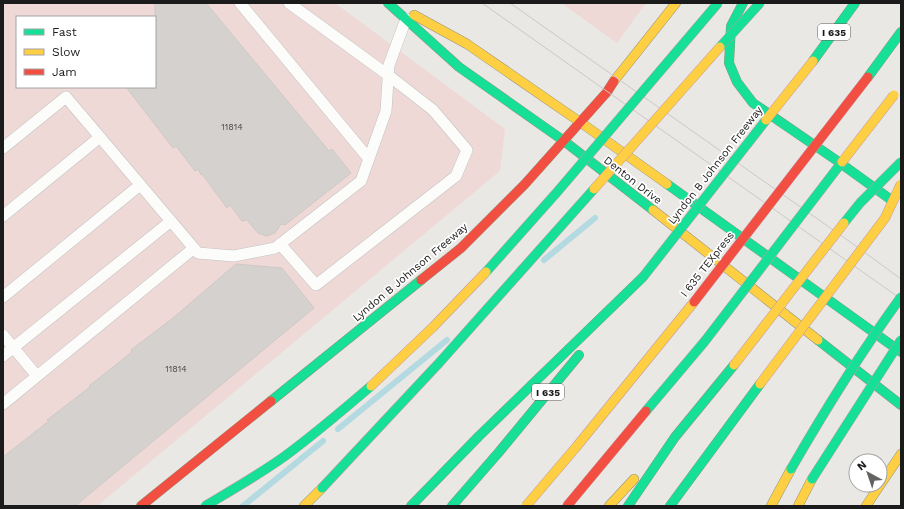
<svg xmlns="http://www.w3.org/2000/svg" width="904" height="509" font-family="'Work Sans',sans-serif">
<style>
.commercial{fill:#eed9d7;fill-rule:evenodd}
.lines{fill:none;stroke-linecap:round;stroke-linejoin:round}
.stream{stroke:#b3d9e1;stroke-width:6}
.building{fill:#d5d1ce;stroke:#cec9c5}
.lane-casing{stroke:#c2c2c0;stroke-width:12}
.fast-casing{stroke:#93947c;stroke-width:10}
.slow-casing{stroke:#93947c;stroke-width:10}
.jam-casing{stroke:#93947c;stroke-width:10}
.lane{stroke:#fcfcfb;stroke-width:11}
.fast{stroke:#16e098;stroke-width:9}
.slow{stroke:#ffcf43;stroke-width:9}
.jam{stroke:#f24e42;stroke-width:9}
.tram{stroke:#c9c9c8;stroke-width:1}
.fast-bridge-casing{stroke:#c299a6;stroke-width:10;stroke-linecap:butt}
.slow-bridge-casing{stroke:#c299a6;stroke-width:10;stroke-linecap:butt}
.jam-bridge-casing{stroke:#c299a6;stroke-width:10;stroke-linecap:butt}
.fast-bridge{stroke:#16e098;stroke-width:9}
.slow-bridge{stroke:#ffcf43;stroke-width:9}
.jam-bridge{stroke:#f24e42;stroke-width:9}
.labels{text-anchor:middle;stroke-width:3.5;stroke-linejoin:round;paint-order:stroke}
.number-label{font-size:9px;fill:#4a4848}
.shield{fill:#fff;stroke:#5f5f5f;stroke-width:1}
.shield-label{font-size:10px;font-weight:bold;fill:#1b1b1b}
.street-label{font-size:11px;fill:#1b1b1b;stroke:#fff}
</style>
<rect width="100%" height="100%" fill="#eae8e4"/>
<path class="commercial" d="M 3,3 L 335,3 L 505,129 L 500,171 L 97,506 L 3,506 ZM 17,17 L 155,17 L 155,87 L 17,87 Z
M 561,3 L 646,3 L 617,43 Z"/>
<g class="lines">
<path class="stream" d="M 544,260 L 595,218
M 338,429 L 447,340
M 243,506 L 323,441"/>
</g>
<path class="building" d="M 155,3 L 206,3 L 329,151 L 332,149 L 351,173 L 285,225 L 281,224 L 275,233 L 266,236 L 258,233 L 247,220 L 242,221 L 230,205 L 227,208 L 202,174 L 201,175 L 198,169 L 195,171 L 176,146 L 173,148 L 126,87 L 155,87 Z
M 236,264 L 282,268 L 314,308 L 75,506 L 3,506 L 3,457 L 49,421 L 47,420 L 90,387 L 89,386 L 132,352 L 131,350 L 173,318 Z"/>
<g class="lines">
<defs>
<path id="lane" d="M 240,3 L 369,159
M 3,148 L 66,97 L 198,253 L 234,256 L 275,248 L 361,181 L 386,111 L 389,65 L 406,19
M 3,216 L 100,137
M 280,244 L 316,285 L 456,176 L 467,150 L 433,110 L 388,75 L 289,3
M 3,297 L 140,185
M 3,335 L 37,376
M 3,356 L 171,221
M 3,404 L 194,248"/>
<path id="fast" d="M 388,3 L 459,67 L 564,141 L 653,210
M 743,3 L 731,26 L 729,63 L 737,82 L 753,103 L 836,160 L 890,199
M 813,61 L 855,3
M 868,77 L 901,32
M 667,184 L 901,352
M 818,340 L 901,405
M 271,401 L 421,280
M 411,506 L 479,436 L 643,277
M 452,506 L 499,452 L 579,355
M 628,506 L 675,437 L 734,365
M 670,506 L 760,384"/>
<path id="slow" d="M 414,15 L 467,44 L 580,122 L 667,184
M 614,81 L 676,3
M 653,210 L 818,340
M 304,506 L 322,488
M 609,506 L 634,479
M 771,506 L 791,469
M 798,506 L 812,479
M 866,506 L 901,454"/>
<path id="jam" d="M 421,280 L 461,248 L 525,184 L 607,92 L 614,81
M 141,506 L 271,401"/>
</defs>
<use href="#lane" class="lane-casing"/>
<use href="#fast" class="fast-casing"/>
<use href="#slow" class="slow-casing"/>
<use href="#jam" class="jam-casing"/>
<use href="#lane" class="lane"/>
<use href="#fast" class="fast"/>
<use href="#slow" class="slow"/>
<use href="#jam" class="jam"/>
<path class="tram" d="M 482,3 L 901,299
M 510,3 L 856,246 L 901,279"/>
<defs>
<path id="fast-bridge" d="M 720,47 L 760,3
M 844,223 L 860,203 L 901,162
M 486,272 L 558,191 L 718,3
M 643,277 L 766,120
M 646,411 L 705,341 L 842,162
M 791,469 C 825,410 861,352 901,297
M 812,479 L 901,340
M 322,488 L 439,363 L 594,189
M 205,506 C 232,490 260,474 285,456 C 315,434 343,410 371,386"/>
<path id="slow-bridge" d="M 766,120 L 813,61
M 842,162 L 894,95
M 594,189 L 720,47
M 734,365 L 844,223
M 760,384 L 885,218 L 901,184
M 371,386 L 433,327 L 486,272
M 526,506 L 577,446 L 694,302"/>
<path id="jam-bridge" d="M 694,302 L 868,77
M 567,506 L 646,411"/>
</defs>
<use href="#fast-bridge" class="fast-bridge-casing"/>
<use href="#slow-bridge" class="slow-bridge-casing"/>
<use href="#jam-bridge" class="jam-bridge-casing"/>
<use href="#fast-bridge" class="fast-bridge"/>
<use href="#slow-bridge" class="slow-bridge"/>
<use href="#jam-bridge" class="jam-bridge"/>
</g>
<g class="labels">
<g class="number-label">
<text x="232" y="130">11814</text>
<text x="176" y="372">11814</text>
</g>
<g class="shield">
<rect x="818" y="24" width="32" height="16" rx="3"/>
<rect x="532" y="384" width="32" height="16" rx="3"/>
</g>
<g class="shield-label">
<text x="834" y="36">I 635</text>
<text x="548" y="396">I 635</text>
</g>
<g class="street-label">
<text transform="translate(715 165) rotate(-52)" y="4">Lyndon B Johnson Freeway</text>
<text transform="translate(633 180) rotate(38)" y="4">Denton Drive</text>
<text transform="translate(707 264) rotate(-52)" y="4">I 635 TEXpress</text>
<text transform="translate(410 272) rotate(-40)" y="4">Lyndon B Johnson Freeway</text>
</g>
</g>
<rect width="904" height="509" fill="none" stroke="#1b1b1b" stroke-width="8"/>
<rect x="16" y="16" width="140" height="72" fill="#ffffff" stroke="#a4a4a4"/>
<rect x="24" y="29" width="20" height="6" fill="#16e098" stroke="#a4a4a4"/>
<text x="52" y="36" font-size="12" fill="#1b1b1b">Fast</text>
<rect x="24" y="49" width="20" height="6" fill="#ffcf43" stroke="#a4a4a4"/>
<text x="52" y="56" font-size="12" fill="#1b1b1b">Slow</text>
<rect x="24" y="69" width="20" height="6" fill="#f24e42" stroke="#a4a4a4"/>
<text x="52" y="76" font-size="12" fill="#1b1b1b">Jam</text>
<g transform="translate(868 473) rotate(320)"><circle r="19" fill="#ffffff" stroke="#a4a4a4"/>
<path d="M0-3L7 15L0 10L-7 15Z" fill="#636361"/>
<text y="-6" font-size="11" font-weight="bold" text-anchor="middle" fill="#1b1b1b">N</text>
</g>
</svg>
